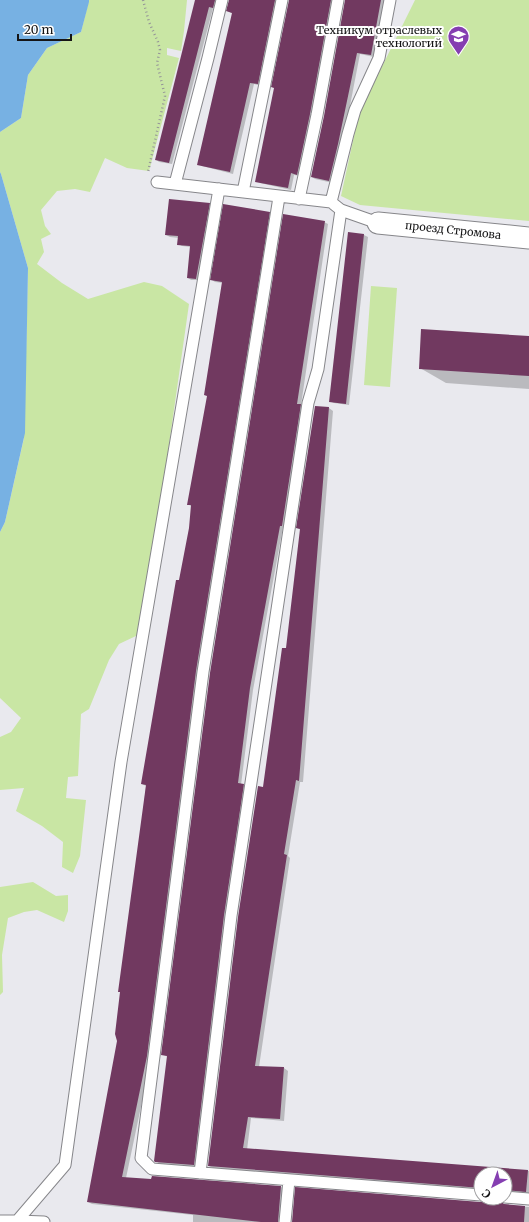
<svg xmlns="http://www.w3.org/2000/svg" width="529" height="1222" font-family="Merriweather,serif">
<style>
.green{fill:#c9e6a4}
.water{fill:#77b1e3}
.shadow{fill:#0003}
.building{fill:#713960}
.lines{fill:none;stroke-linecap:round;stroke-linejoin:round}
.lane-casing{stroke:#86868a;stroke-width:13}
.street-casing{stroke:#86868a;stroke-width:23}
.path{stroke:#959598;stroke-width:2.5;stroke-dasharray:1 3;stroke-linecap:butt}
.lane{stroke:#fff;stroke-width:11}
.street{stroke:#fff;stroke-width:21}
.labels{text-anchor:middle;stroke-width:4;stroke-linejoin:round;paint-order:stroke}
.poi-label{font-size:11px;fill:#151516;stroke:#fff;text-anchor:end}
.street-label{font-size:11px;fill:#151516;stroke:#fff}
</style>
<rect width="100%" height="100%" fill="#e9e9ee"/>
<path class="green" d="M 89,0 L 187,0 L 184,31 L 181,51 L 167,48 L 167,55 L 179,58 L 149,171 L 127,168 L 105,158 L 90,192 L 75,189 L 57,191 L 41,210 L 45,226 L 51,234 L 41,239 L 44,252 L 37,264 L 62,283 L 88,299 L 144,282 L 162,286 L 189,304 L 161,501 L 138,635 L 119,644 L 109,660 L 89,709 L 81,714 L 78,776 L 68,777 L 66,798 L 86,800 L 80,856 L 73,873 L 62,867 L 63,842 L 42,826 L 16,811 L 24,788 L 0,790 L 0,737 L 11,732 L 21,718 L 0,698 L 0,532 L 5,522 L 24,438 L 28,268 L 1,174 L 0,172 L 0,132 L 21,118 L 28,75 L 47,48 L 81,32 Z
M 415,0 L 529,0 L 529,221 L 360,205 L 341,196 L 359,113 Z
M 371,286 L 397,288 L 390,387 L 364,385 Z
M 33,882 L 56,896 L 68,895 L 68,911 L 64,922 L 37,910 L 24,912 L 8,918 L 2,955 L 3,992 L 0,995 L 0,887 Z"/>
<path class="water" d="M 0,0 L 89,0 L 89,2 L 81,32 L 47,48 L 28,75 L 21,118 L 0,132 Z
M 0,172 L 1,174 L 28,268 L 25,433 L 5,522 L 0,532 Z"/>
<path class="shadow" d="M 196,0 L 219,0 L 217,9 L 213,8 L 172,164 L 159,162 L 156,159 Z
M 230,0 L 279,0 L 261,86 L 254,84 L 233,174 L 202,166 L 199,164 L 233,14 L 228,11 Z
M 290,0 L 335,0 L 301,176 L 294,175 L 291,190 L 260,183 L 256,181 L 275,89 Z
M 346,0 L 385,0 L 374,57 L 360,54 L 342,147 L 333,183 L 315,179 L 312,177 L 325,116 Z
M 209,204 L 213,206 L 200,280 L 191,280 L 188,278 L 191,247 L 182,246 L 178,244 L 179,238 L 170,237 L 166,235 Z
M 269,213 L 273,215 L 151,1059 L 126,1178 L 152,1180 L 152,1177 L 281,1187 L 285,1189 L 282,1222 L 193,1222 L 193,1215 L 92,1204 L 88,1202 L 118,1041 L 146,786 L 142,784 L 190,528 L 192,507 L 188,504 L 208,396 L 223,283 L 215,282 L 212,280 Z
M 324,222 L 328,224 L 301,405 L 304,407 L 286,527 L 283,527 L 253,690 L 241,785 L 247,787 L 197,1167 L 160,1164 L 156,1161 L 168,1057 L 162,1054 Z
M 349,233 L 364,235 L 368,237 L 349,405 L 334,403 L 330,401 Z
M 529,337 L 529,389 L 446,383 L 420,368 Z
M 316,407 L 329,408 L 333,411 L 303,782 L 300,782 L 288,856 L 290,858 L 259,1067 L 284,1068 L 288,1071 L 284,1121 L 251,1118 L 247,1150 L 529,1171 L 529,1193 L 510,1192 L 505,1194 L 505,1174 L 481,1174 L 481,1189 L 213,1168 L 209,1166 L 264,788 L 287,649 L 301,530 L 297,528 Z
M 488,1198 L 502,1198 L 502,1200 L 504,1205 L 529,1207 L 529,1222 L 293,1222 L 481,1203 L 485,1202 Z"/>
<path class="building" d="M 195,0 L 215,0 L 213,8 L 209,7 L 169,163 L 155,160 Z
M 229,0 L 275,0 L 258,84 L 250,83 L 230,172 L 197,165 L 232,13 L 226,11 Z
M 289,0 L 331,0 L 310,114 L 297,175 L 291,173 L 288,188 L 255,182 L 274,88 L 271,87 Z
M 345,0 L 381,0 L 371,55 L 357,53 L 338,144 L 329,181 L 311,177 L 324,116 Z
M 169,199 L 210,203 L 196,279 L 187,278 L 190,246 L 177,245 L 178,236 L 165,235 Z
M 223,204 L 270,212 L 196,671 L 147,1056 L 122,1177 L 151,1179 L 152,1176 L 281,1186 L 278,1222 L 261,1222 L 87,1202 L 117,1041 L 115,1034 L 120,992 L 118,992 L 146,785 L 141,784 L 176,580 L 179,580 L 189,528 L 191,505 L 187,505 L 207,396 L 204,395 L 222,282 L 210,280 Z
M 283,214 L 325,221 L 297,404 L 301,404 L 282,526 L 280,526 L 250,688 L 238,783 L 244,784 L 224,915 L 194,1165 L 155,1162 L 154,1161 L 167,1056 L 161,1055 L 210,673 Z
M 348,232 L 364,234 L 346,404 L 329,402 Z
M 421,329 L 529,336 L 529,376 L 419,369 Z
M 315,406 L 329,407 L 299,781 L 296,780 L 284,854 L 287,855 L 255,1066 L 284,1067 L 280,1119 L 248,1117 L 243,1148 L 528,1170 L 526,1192 L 505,1190 L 505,1174 L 481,1174 L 481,1188 L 208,1166 L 238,917 L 258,786 L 263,787 L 282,648 L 286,648 L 300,529 L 296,528 Z
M 295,1187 L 480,1202 L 484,1201 L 487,1198 L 498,1198 L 501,1202 L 504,1204 L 525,1206 L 524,1222 L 292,1222 Z"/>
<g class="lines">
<defs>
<path id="lane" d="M 157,182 L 331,202 L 341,210 L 378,223
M 175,184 L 208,58 L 222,0
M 243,192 L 282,0
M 279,197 L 203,672 L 141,1158 L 152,1169 L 481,1195
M 299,199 L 317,115 L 338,0
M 331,202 L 348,134 L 355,110 L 379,58 L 390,0
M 200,1173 L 231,916 L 308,403 L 318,369 L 341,210
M 505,1197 L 529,1199
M 0,1221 L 17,1221 L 65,1165 L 121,762 L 219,189
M 17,1222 L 17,1221 L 44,1222
M 285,1222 L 289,1180"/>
<path id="street" d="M 378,223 L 529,238"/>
</defs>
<use href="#lane" class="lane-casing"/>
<use href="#street" class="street-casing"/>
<path class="path" d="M 143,0 L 149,22 L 158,42 L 160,50 L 157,63 L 165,96 L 148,172"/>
<use href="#lane" class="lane"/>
<use href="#street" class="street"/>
</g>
<defs>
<symbol id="university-pin" viewBox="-11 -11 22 30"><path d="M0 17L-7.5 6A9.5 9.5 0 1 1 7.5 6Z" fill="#853eb1" stroke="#fff"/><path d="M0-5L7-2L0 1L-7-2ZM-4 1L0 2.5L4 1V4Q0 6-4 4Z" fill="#fff"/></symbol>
</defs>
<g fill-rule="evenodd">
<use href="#university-pin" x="446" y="24" width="25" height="34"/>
</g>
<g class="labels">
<g class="poi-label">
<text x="442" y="34">Техникум отраслевых<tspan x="442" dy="13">технологий</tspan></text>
</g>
<g class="street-label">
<text transform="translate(453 230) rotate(6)" y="4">проезд Стромова</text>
</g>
</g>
<g transform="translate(493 1186) rotate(221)"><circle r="19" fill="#ffffff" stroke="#a1a1a2"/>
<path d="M0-3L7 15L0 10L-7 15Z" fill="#853eb1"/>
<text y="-6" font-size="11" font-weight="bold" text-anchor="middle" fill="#151516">С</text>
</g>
<path d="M18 34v6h53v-6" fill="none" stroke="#151516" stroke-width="2"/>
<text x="24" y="34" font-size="12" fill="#151516" stroke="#ffffff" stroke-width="3" paint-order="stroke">20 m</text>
</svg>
